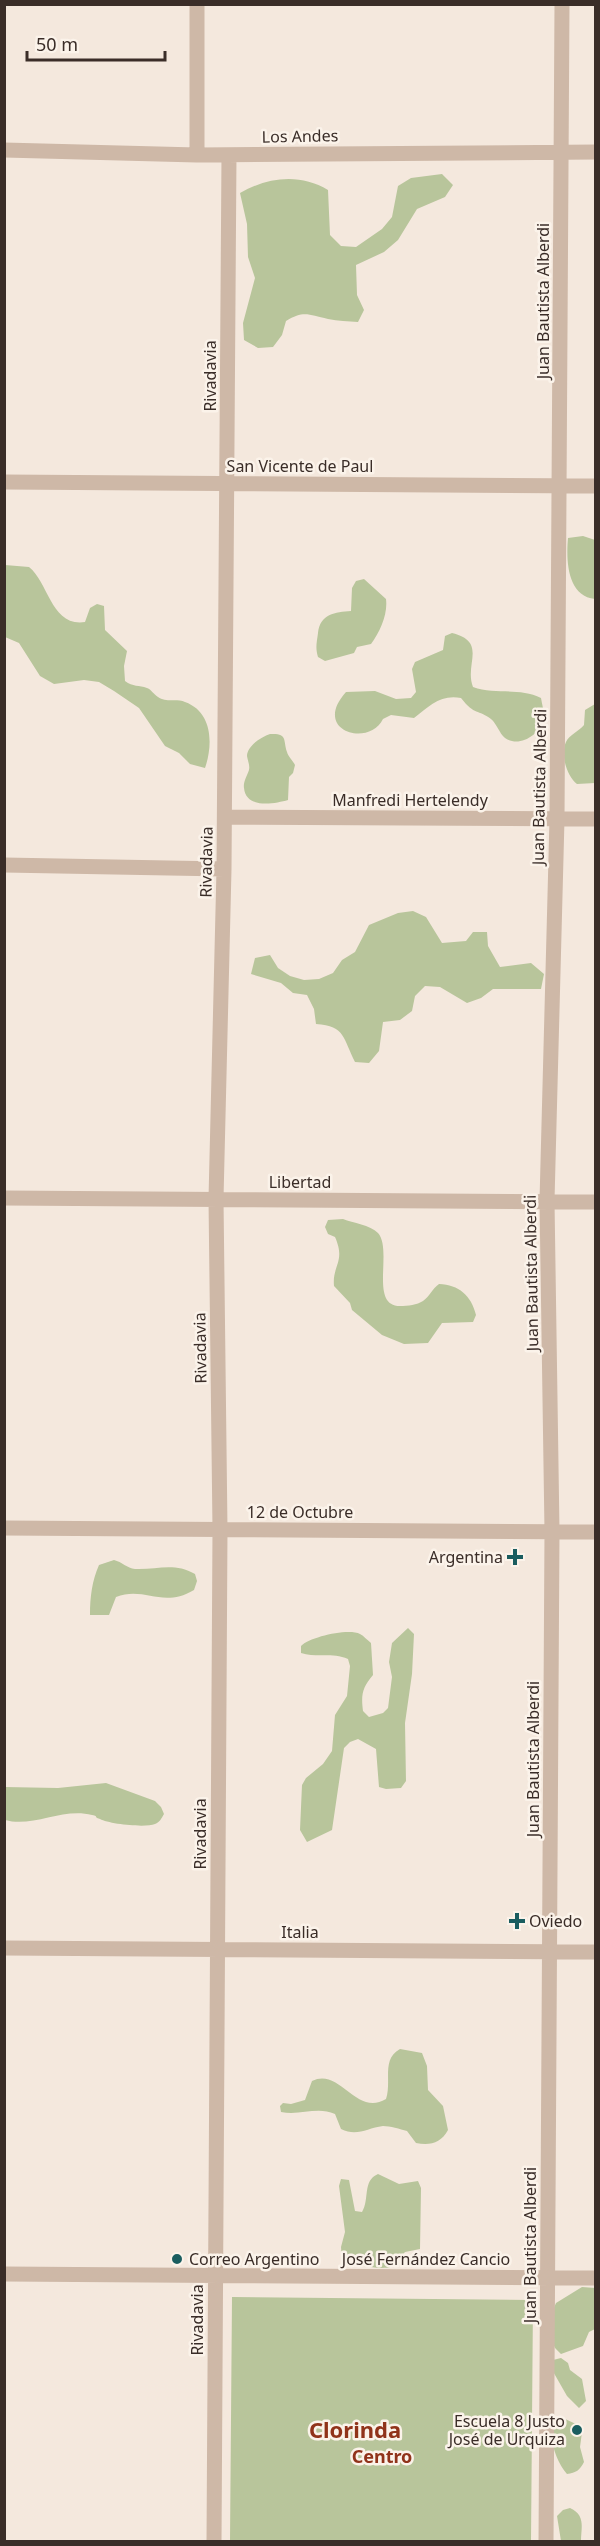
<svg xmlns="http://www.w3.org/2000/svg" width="600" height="2546" font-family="'Noto Sans',sans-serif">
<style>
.green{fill:#b8c59b}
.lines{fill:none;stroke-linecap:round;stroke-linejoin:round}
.minor{stroke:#ceb8a7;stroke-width:15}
.poi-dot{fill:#1a5d5f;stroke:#fbf3ea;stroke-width:2}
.labels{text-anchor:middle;stroke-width:5;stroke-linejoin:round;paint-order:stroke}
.street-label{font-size:16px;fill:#3a2d28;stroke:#fbf3ea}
.poi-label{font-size:16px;fill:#3a2d28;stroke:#fbf3ea;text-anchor:end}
.neighbourhood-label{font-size:18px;font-weight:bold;fill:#90331a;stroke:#fbf3ea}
.district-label{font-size:22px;font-weight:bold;fill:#90331a;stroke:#fbf3ea}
</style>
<rect width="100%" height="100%" fill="#f4e8dd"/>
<path class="green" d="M 442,174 L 453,185 L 445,197 L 417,209 L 398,240 L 384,252 L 356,265 L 357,295 L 364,310 L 358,322 C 348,321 338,321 328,319 C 309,315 304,310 286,321 L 282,335 L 273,347 L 258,348 L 244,340 L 243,323 L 255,278 L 248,257 L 247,224 L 240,193 C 268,177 300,173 328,190 L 330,235 L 341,246 L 356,247 L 382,229 L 392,217 L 398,186 L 411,178 Z
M 583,536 L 595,540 L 595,599 C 567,596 566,560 568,538 Z
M 5,565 L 29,567 C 49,583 51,627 85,622 L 90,608 L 97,604 L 104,606 L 105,630 L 127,651 L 124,666 L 125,681 C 133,687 139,685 147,688 C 152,690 153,694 158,697 C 166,703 177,698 185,702 C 213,712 213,745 205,768 L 190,764 L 179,753 L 165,746 L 139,708 L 114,691 L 99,682 L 84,680 L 54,684 L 40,676 L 19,643 L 5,637 Z
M 364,579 L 386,599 C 388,614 380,632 371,644 L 357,647 L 354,653 L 325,661 L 318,657 C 315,647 317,642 318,633 C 320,614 335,612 351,611 L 352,588 L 356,581 Z
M 452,633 C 488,642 464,664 473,687 C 495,695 520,687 541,698 C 542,705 545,713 543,721 C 539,735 519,748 505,738 C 499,733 497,724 491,719 C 478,709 475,716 461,698 C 441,694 429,706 414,718 L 391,715 L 383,719 C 369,748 311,731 346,692 L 375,691 L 396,699 L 411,698 L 416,692 L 412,669 L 415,662 L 443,650 L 445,636 Z
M 595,704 L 595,783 L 577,784 C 567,776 560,755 566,742 C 569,735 579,731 584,725 L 585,710 Z
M 270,734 C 288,733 283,740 287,752 C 288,756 293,761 295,765 L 293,773 L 289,777 L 288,800 C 274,804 246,809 244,788 C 243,782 247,776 249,770 C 250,765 248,762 247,756 C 247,746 261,737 270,734 Z
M 413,911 L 426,917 L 442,943 L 466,941 L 473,932 L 487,932 L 488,946 L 500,967 L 531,963 L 544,974 L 541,989 L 493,989 L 481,998 L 467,1003 L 440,987 L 425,986 L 415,996 L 412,1011 L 400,1020 L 383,1022 L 379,1051 L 369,1063 L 355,1062 C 343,1039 346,1026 316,1024 L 314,1009 L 307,995 L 293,993 L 281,983 L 251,974 L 255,958 L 270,955 L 278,968 L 290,976 L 304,980 L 319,979 L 333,973 L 342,960 L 355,952 L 369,925 L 398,913 Z
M 343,1219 C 353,1223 370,1225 378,1233 C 393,1250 369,1306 400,1306 C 408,1306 417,1305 423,1301 C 430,1296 432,1289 439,1284 C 459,1285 471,1295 476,1315 L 473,1322 L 442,1323 L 428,1343 L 404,1344 L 382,1335 L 352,1310 L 350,1303 L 334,1286 C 332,1265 346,1262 335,1237 L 328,1234 L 325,1227 L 328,1220 Z
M 114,1560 C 122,1562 127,1568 135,1569 C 157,1570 174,1562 195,1574 L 197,1581 L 194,1590 C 162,1609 145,1586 116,1597 L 109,1615 L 90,1615 C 90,1597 92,1581 99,1565 Z
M 408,1628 L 414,1634 L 412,1674 L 405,1723 L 406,1781 L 401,1788 L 386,1789 L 379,1787 L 376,1749 L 358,1739 L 350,1742 L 344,1748 L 332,1830 L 307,1842 L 300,1830 L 302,1785 L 306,1778 L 323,1764 L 332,1751 L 335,1715 L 347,1696 L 350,1666 L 348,1659 C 332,1652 317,1658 301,1653 L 301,1646 C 310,1637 348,1628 360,1634 C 364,1636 367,1640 371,1643 L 373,1675 C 362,1688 361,1695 363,1711 L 369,1717 L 383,1713 L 388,1708 L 392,1677 L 389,1662 L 392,1643 Z
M 106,1783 L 155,1801 L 161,1807 L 164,1814 C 161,1819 160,1822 155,1824 C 145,1828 109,1824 100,1819 C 92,1816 100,1817 92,1815 C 63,1807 33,1828 5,1820 L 5,1787 L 58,1788 Z
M 400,2049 L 422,2053 L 427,2066 L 428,2090 L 443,2106 L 448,2130 C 441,2143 430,2146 416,2143 L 407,2131 C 400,2129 390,2126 383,2126 C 367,2128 357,2137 341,2129 L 335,2114 C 317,2106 300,2116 281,2112 L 280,2106 L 283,2103 L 291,2104 L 305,2100 L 312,2081 C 340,2067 356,2117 386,2099 C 392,2082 381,2059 400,2049 Z
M 378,2174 L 399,2184 L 418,2181 L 421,2188 L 420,2249 L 405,2252 C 401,2256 399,2261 396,2264 C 388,2273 353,2264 342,2261 L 341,2247 L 345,2232 L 339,2186 L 341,2179 L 349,2180 L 355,2211 L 362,2212 C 370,2199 362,2181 378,2174 Z
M 582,2287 L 595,2288 L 595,2329 L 589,2332 L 583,2346 L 561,2354 L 555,2348 L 552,2341 L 553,2310 L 556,2303 Z
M 232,2297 L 533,2300 L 531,2541 L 230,2541 Z
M 561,2358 L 568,2363 L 570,2370 L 582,2379 L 586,2401 L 579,2408 L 567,2396 L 551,2368 L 553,2360 Z
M 563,2418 L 578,2425 L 582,2432 L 580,2447 L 584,2462 C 580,2470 576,2473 567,2474 C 556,2462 547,2436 555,2421 Z
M 570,2508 C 586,2515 581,2528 581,2541 L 561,2541 L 557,2516 L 563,2510 Z"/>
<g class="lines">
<path class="minor" d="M 4,150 L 197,155 L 596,152
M 197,155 L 197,4
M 4,482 L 596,486
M 225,817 L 596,819
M 4,865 L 224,869
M 4,1198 L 596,1202
M 4,1528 L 596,1532
M 4,1948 L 596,1952
M 4,2274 L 596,2278
M 214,2542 L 220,1529 L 216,1199 L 224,869 L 229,155
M 546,2542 L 552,1531 L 547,1201 L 557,819 L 562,4"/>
</g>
<g class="poi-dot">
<path d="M512 1548h6v6h6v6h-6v6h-6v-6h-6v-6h6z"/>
<path d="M514 1912h6v6h6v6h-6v6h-6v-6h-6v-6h6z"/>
<circle cx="177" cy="2259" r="6"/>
<circle cx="577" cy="2430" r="6"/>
</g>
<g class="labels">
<g class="street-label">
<text transform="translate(300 136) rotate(-1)" y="6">Los Andes</text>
<text transform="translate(543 301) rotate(-90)" y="6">Juan Bautista Alberdi</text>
<text transform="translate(210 376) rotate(-90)" y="6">Rivadavia</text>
<text x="300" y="472">San Vicente de Paul</text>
<text transform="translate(539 787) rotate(-89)" y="6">Juan Bautista Alberdi</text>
<text x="410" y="806">Manfredi Hertelendy</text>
<text transform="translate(206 862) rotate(-89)" y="6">Rivadavia</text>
<text x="300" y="1188">Libertad</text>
<text transform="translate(531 1273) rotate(-91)" y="6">Juan Bautista Alberdi</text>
<text transform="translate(200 1348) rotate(-91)" y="6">Rivadavia</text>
<text x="300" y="1518">12 de Octubre</text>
<text transform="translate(533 1759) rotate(-90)" y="6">Juan Bautista Alberdi</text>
<text transform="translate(200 1834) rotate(-90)" y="6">Rivadavia</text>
<text x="300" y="1938">Italia</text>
<text transform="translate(530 2245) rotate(-90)" y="6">Juan Bautista Alberdi</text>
<text x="426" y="2265">José Fernández Cancio</text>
<text transform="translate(197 2320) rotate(-90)" y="6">Rivadavia</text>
</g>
<g class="poi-label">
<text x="503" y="1563">Argentina</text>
<text x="529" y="1927" text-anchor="start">Oviedo</text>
<text x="189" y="2265" text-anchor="start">Correo Argentino</text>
<text x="565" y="2427">Escuela 8 Justo<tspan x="565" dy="18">José de Urquiza</tspan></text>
</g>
<g class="neighbourhood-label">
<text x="382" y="2463">Centro</text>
</g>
<g class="district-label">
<text x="355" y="2438">Clorinda</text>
</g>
</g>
<rect width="600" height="2546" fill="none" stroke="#3a2d28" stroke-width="12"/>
<path d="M27 51v9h138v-9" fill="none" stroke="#3a2d28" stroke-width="3"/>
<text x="36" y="51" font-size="18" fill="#3a2d28" stroke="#fbf3ea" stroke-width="4.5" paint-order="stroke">50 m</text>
</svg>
